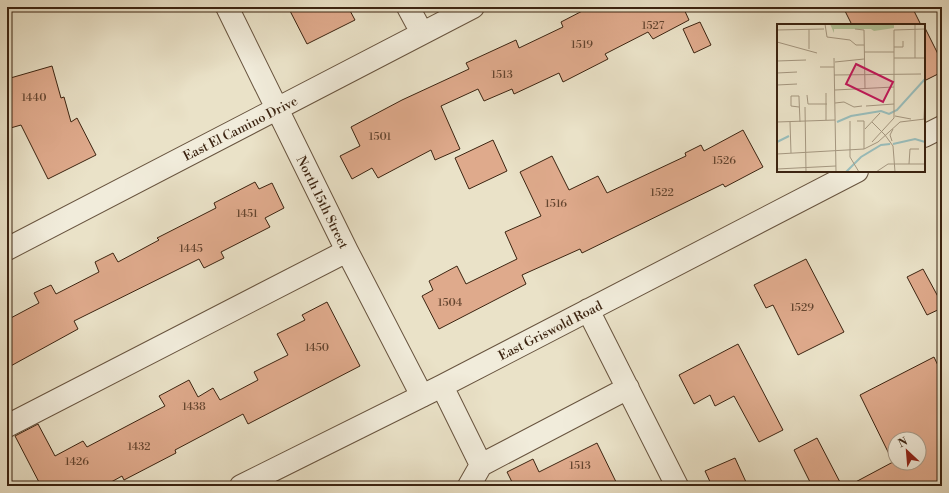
<svg xmlns="http://www.w3.org/2000/svg" width="949" height="493" font-family="'Libre Bodoni',serif">
<style>
.building{fill:#dfaa8c;stroke:#3c2411;fill-rule:evenodd}
.lines{fill:none;stroke-linecap:round;stroke-linejoin:round}
.minor-casing{stroke:#68543f;stroke-width:24}
.minor{stroke:#f1ecdb;stroke-width:22}
.labels{text-anchor:middle;stroke-width:3.5;stroke-linejoin:round;paint-order:stroke}
.number-label{font-size:11px;fill:#654630}
.street-label{font-size:13px;fill:#3c2411;stroke:#f1ecdb}
.inset-river{fill:none;stroke:#99bdbb;stroke-width:2}
.inset-road{fill:none;stroke:#a4967f;stroke-width:1}
.view{fill:#c2185b;fill-opacity:0.15;stroke:#c2185b;stroke-width:2}
.inset-edge{fill:none;stroke:#3c2411;stroke-width:2}
</style>
<rect width="100%" height="100%" fill="#eae2c8"/>
<filter id="stains"><feTurbulence type="fractalNoise" baseFrequency=".005" numOctaves="4"/><feColorMatrix values="0 0 0 0 .2 0 0 0 0 .09 0 0 0 0 .02 0 0 0 .5 -.17"/></filter>
<radialGradient id="worn" r=".72"><stop offset=".6" stop-color="#630" stop-opacity="0"/><stop offset="1" stop-color="#630" stop-opacity=".3"/></radialGradient>
<path class="building" d="M 288,7 L 348,7 L 355,20 L 307,44 Z
M 590,7 L 683,7 L 689,20 L 653,39 L 648,32 L 605,54 L 608,59 L 563,82 L 559,73 L 514,94 L 512,89 L 484,101 L 478,89 L 441,106 L 460,149 L 435,160 L 431,150 L 378,178 L 372,168 L 352,179 L 340,156 L 360,146 L 351,127 L 402,100 L 469,69 L 466,63 L 516,40 L 519,48 L 563,27 L 561,22 Z
M 843,7 L 912,7 L 921,25 L 852,25 Z
M 700,22 L 711,45 L 694,53 L 683,29 Z
M 924,26 L 942,62 L 942,72 L 924,81 Z
M 52,66 L 61,98 L 64,97 L 71,122 L 77,118 L 96,155 L 48,179 L 21,125 L 7,129 L 7,79 Z
M 743,130 L 763,167 L 725,187 L 723,184 L 582,253 L 580,249 L 522,275 L 526,284 L 439,329 L 422,296 L 433,290 L 429,281 L 457,266 L 466,284 L 517,259 L 505,232 L 541,216 L 520,172 L 552,156 L 569,190 L 598,176 L 607,193 L 686,156 L 685,153 L 701,145 L 704,151 Z
M 493,140 L 507,171 L 469,189 L 455,158 Z
M 255,182 L 259,189 L 272,183 L 284,208 L 265,218 L 270,227 L 221,252 L 224,258 L 204,268 L 199,259 L 74,321 L 78,329 L 7,368 L 7,320 L 39,303 L 34,293 L 51,285 L 56,294 L 99,272 L 95,262 L 113,253 L 118,262 L 159,240 L 157,238 L 216,208 L 214,203 Z
M 806,259 L 844,332 L 798,355 L 773,305 L 766,308 L 754,285 Z
M 923,269 L 942,304 L 942,308 L 927,315 L 907,277 Z
M 327,302 L 360,366 L 248,424 L 243,414 L 175,450 L 176,453 L 124,480 L 122,476 L 104,486 L 41,486 L 15,436 L 38,424 L 55,456 L 83,441 L 87,447 L 165,406 L 159,396 L 189,380 L 198,397 L 213,388 L 220,400 L 258,380 L 254,372 L 288,355 L 277,334 L 305,320 L 302,315 Z
M 738,344 L 783,430 L 759,442 L 734,396 L 715,406 L 710,395 L 694,404 L 679,375 Z
M 934,357 L 942,374 L 942,486 L 848,486 L 893,462 L 860,395 ZM 895,439 L 919,439 L 919,463 L 895,463 Z
M 817,438 L 842,486 L 812,486 L 794,450 Z
M 597,443 L 618,486 L 509,486 L 513,484 L 507,472 L 533,459 L 539,472 Z
M 735,458 L 746,482 L 736,486 L 712,486 L 705,471 Z"/>
<g class="lines">
<defs>
<path id="minor" d="M 227,7 L 347,251 L 422,396
M 408,7 L 422,33
M 924,136 L 942,127
M 7,249 L 473,7
M 588,310 L 677,486
M 442,386 L 481,465 L 469,486
M 7,426 L 347,251
M 481,465 L 628,388
M 241,486 L 442,386 L 857,171"/>
</defs>
<use href="#minor" class="minor-casing"/>
<use href="#minor" class="minor"/>
</g>
<g class="labels">
<g class="number-label">
<text x="653" y="29">1527</text>
<text x="582" y="48">1519</text>
<text x="502" y="78">1513</text>
<text x="34" y="101">1440</text>
<text x="380" y="140">1501</text>
<text x="724" y="164">1526</text>
<text x="662" y="196">1522</text>
<text x="556" y="207">1516</text>
<text x="247" y="217">1451</text>
<text x="191" y="252">1445</text>
<text x="450" y="306">1504</text>
<text x="802" y="311">1529</text>
<text x="317" y="351">1450</text>
<text x="194" y="410">1438</text>
<text x="139" y="450">1432</text>
<text x="77" y="465">1426</text>
<text x="580" y="469">1513</text>
</g>
<g class="street-label">
<text transform="translate(240 128) rotate(-27)" y="5">East El Camino Drive</text>
<text transform="translate(323 202) rotate(64)" y="5">North 15th Street</text>
<text transform="translate(550 330) rotate(-27)" y="5">East Griswold Road</text>
</g>
</g>
<g transform="translate(777 24)">
<rect width="148" height="148" fill="#eae2c8"/>
<path d="M 53,0 L 117,0 L 117,4 L 97,7 L 94,5 L 57,5 L 57,9 Z" fill="#b2c499"/>
<path class="inset-river" d="M 60,98 L 74,92 L 104,87 L 112,90 L 120,86 L 148,55M 0,118 L 12,112M 116,120 L 138,115 L 148,118M 69,148 L 84,133 L 104,121 L 113,120"/>
<path class="inset-road" d="M 48,0 L 50,13 L 73,16 L 79,21 L 87,21M 138,0 L 138,34M 32,5 L 32,25M 78,5 L 87,6 L 88,64M 0,6 L 47,5M 0,18 L 40,29M 117,23 L 126,23 L 126,17M 87,28 L 117,28M 57,34 L 59,148M 117,34 L 148,34M 0,37 L 29,36M 58,38 L 87,35M 43,43 L 57,43M 0,49 L 20,48M 57,51 L 144,50M 0,61 L 20,60M 58,66 L 117,63M 49,69 L 49,96M 30,71 L 31,80 L 50,80M 58,79 L 67,78 L 77,83 L 85,82M 89,82 L 117,80M 22,83 L 14,82 L 14,72 L 22,72 L 22,74 L 23,98M 28,83 L 29,148M 118,92 L 134,95M 147,95 L 148,71M 73,97 L 73,133 L 82,148M 80,97 L 87,97 L 87,125M 0,98 L 58,96M 13,98 L 14,129M 95,98 L 108,111M 88,105 L 103,89M 108,111 L 116,122 L 118,148M 115,117 L 113,111 L 116,105M 95,118 L 117,94 L 117,6 L 148,5M 0,130 L 87,125 L 101,118 L 123,98 L 148,95M 132,140 L 133,125 L 142,125M 0,145 L 59,142M 99,148 L 111,140 L 148,140"/>
<path class="view" d="M 79,40 L 116,58 L 106,78 L 69,60 Z"/>
<rect width="148" height="148" class="inset-edge"/>
</g>
<rect width="949" height="493" fill="none" stroke="#eae2c8" stroke-width="24"/>
<rect x="8" y="8" width="933" height="477" fill="none" stroke="#3c2411" stroke-width="2"/>
<rect x="12" y="12" width="925" height="469" fill="none" stroke="#3c2411"/>
<g transform="translate(907 451) rotate(334)"><circle r="19" fill="#f1ecdb" stroke="#a99c8a"/>
<path d="M0-3L7 15L0 10L-7 15Z" fill="#8f2418"/>
<text y="-6" font-size="11" font-weight="bold" text-anchor="middle" fill="#3c2411">N</text>
</g>
<rect width="100%" height="100%" filter="url(#stains)"/>
<rect width="100%" height="100%" fill="url(#worn)"/>
</svg>
